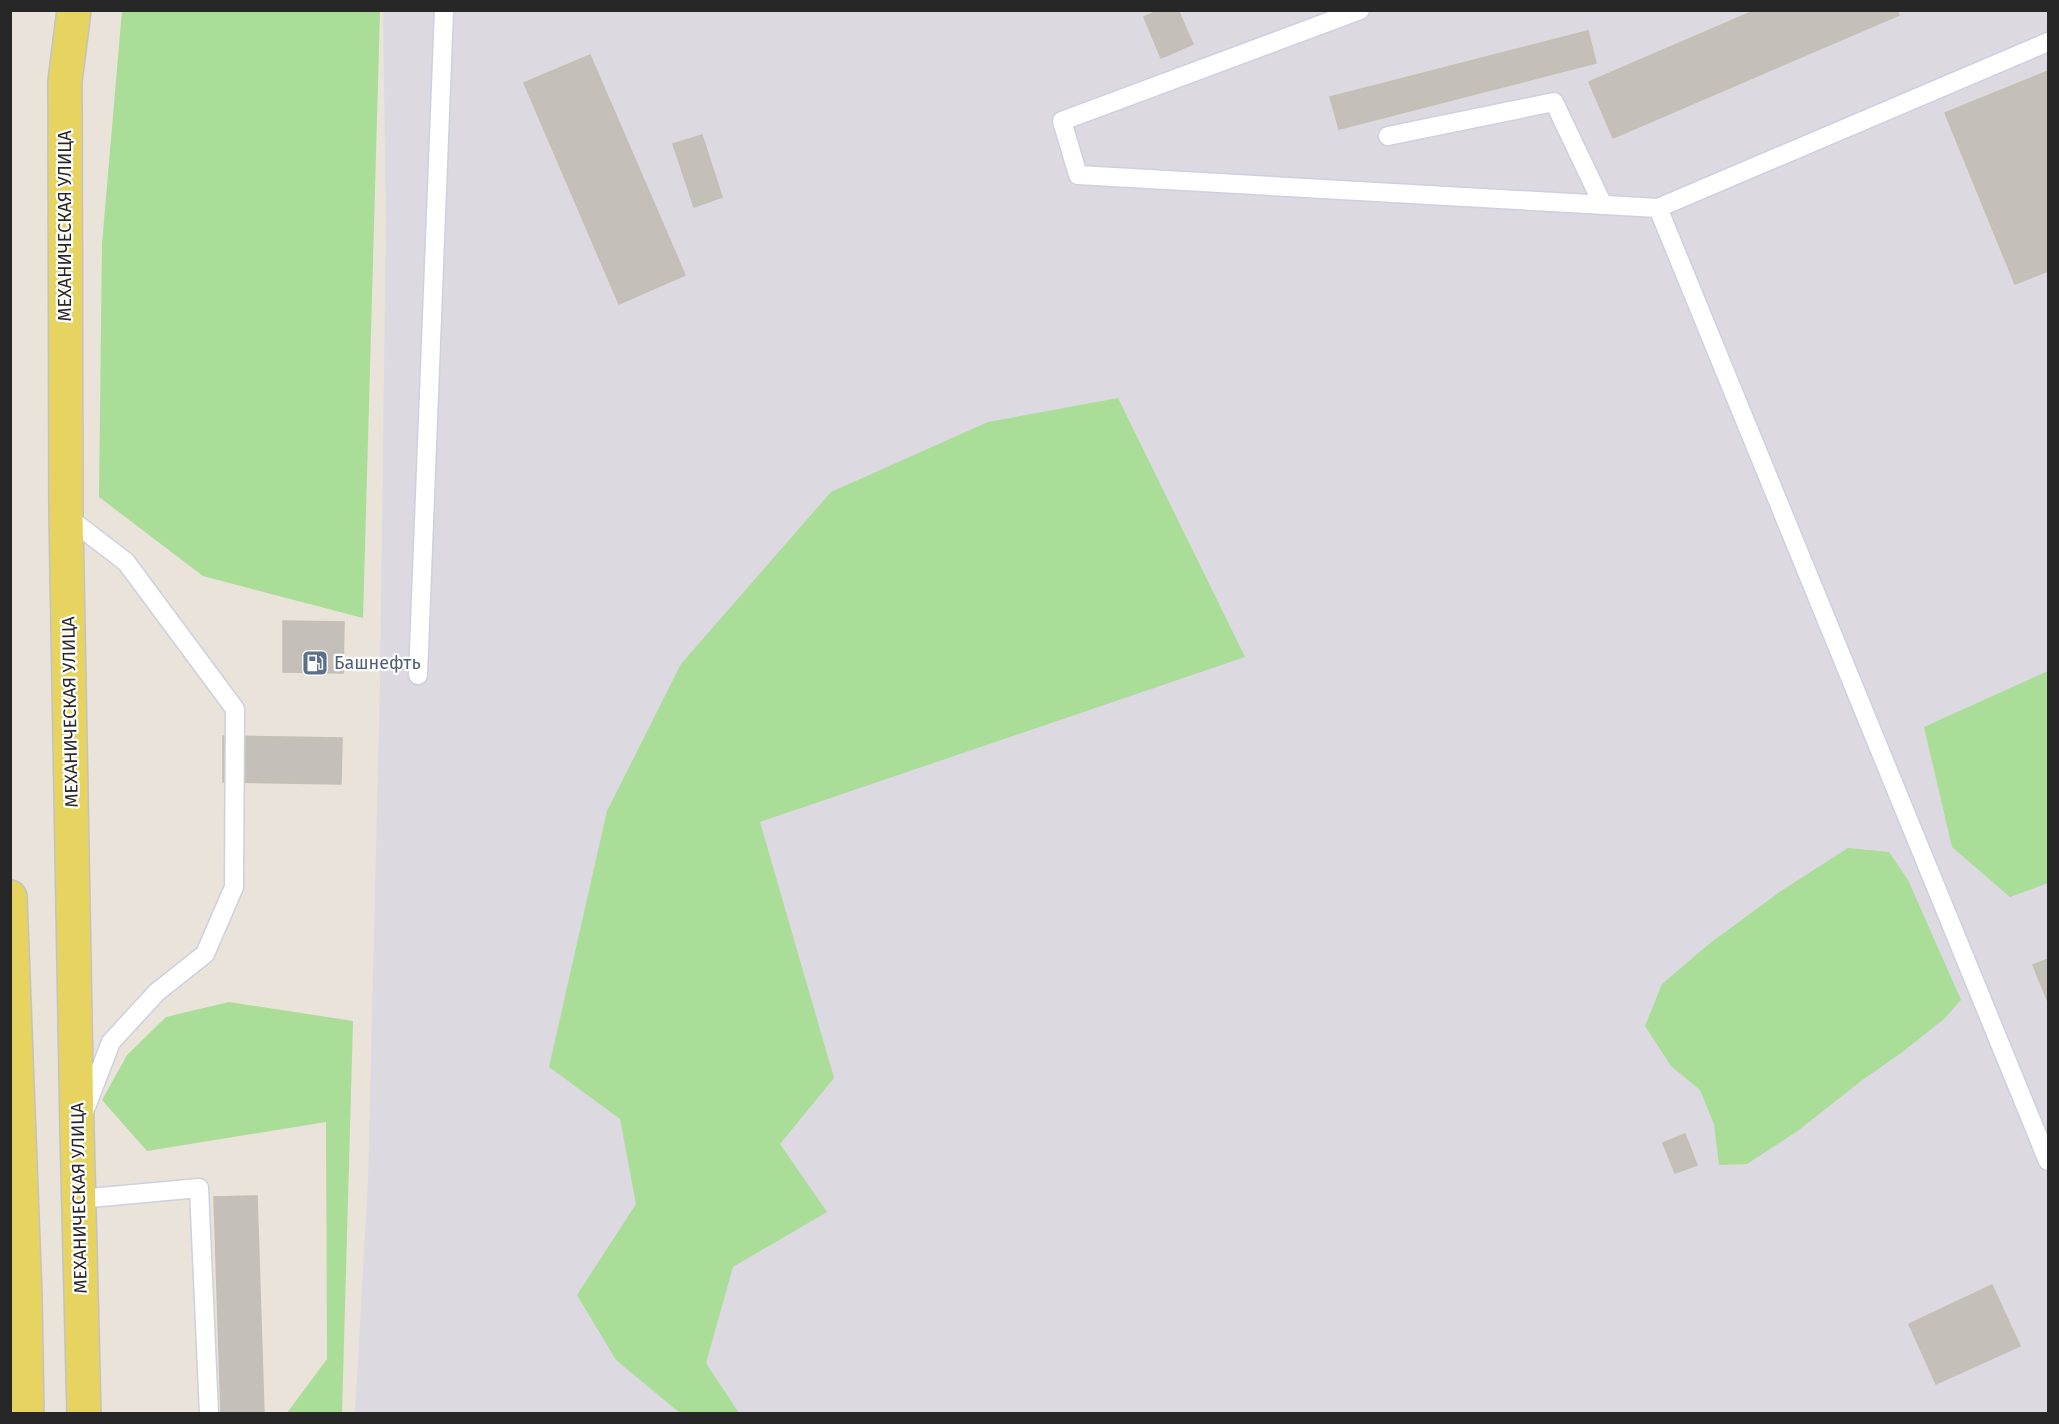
<svg xmlns="http://www.w3.org/2000/svg" width="2059" height="1424" font-family="'Fira Sans',sans-serif">
<style>
.industrial{fill:#dcd9e1}
.green{fill:#a9dd98}
.building{fill:#c4c0b9;stroke:#c4bfb3;stroke-width:1.5}
.lines{fill:none;stroke-linecap:round;stroke-linejoin:round}
.lane-casing{stroke:#ced0df;stroke-width:21}
.primary-casing{stroke:#c3c3c3;stroke-width:36}
.lane{stroke:#fff;stroke-width:18}
.primary{stroke:#e7d35f;stroke-width:33}
.labels{text-anchor:middle;stroke-width:4.5;stroke-linejoin:round;paint-order:stroke}
.street-label{font-size:18px;fill:#272727;stroke:#fff}
.service-label{font-size:18px;fill:#4e5e75;stroke:#fff;text-anchor:start}
</style>
<rect width="100%" height="100%" fill="#e9e3d9"/>
<path class="industrial" d="M 383,11 L 2048,11 L 2048,1413 L 355,1414 L 368,1182 L 380,685 L 386,219 Z"/>
<path class="green" d="M 122,11 L 380,11 L 363,618 L 203,576 L 99,497 L 102,244 Z
M 1118,398 L 1245,657 L 760,822 L 834,1078 L 780,1144 L 827,1212 L 733,1267 L 706,1363 L 739,1413 L 680,1413 L 616,1360 L 577,1295 L 636,1204 L 620,1119 L 549,1067 L 607,811 L 681,664 L 831,492 L 988,422 Z
M 2048,671 L 2048,883 L 2010,897 L 1952,847 L 1924,727 Z
M 1848,848 L 1889,852 L 1908,880 L 1961,1000 L 1944,1019 L 1901,1053 L 1861,1081 L 1799,1130 L 1747,1164 L 1719,1165 L 1714,1124 L 1700,1090 L 1671,1066 L 1645,1026 L 1662,984 L 1709,944 L 1781,891 Z
M 229,1002 L 353,1021 L 342,1413 L 287,1413 L 327,1359 L 326,1122 L 147,1151 L 102,1100 L 127,1055 L 166,1017 Z"/>
<path class="building" d="M 1160,10 L 1178,10 L 1193,44 L 1161,58 L 1144,17 Z
M 1756,10 L 1897,10 L 1899,15 L 1613,138 L 1589,82 Z
M 1588,31 L 1596,63 L 1339,129 L 1330,97 Z
M 590,55 L 685,275 L 619,304 L 524,83 Z
M 2048,71 L 2048,271 L 2015,284 L 1945,113 Z
M 702,135 L 722,197 L 694,207 L 673,144 Z
M 283,621 L 344,622 L 343,673 L 283,672 Z
M 223,736 L 342,738 L 341,784 L 223,782 Z
M 2048,959 L 2048,1002 L 2033,965 Z
M 1685,1134 L 1697,1165 L 1675,1173 L 1663,1143 Z
M 257,1196 L 264,1414 L 221,1414 L 214,1197 Z
M 1992,1285 L 2020,1346 L 1936,1384 L 1909,1324 Z"/>
<g class="lines">
<defs>
<path id="lane" d="M 1360,10 L 1062,121 L 1078,175 L 1658,208 L 2048,42
M 1388,136 L 1554,102 L 1603,205
M 1658,208 L 2048,1161
M 66,516 L 126,562 L 235,709 L 234,887 L 205,954 L 157,992 L 111,1042 L 84,1112
M 418,675 L 444,10
M 79,1199 L 199,1188 L 209,1414"/>
<path id="primary" d="M 74,10 L 65,81 L 66,516 L 77,1130 L 84,1414
M 10,897 L 25,1297 L 27,1414"/>
</defs>
<use href="#lane" class="lane-casing"/>
<use href="#primary" class="primary-casing"/>
<use href="#lane" class="lane"/>
<use href="#primary" class="primary"/>
</g>
<defs>
<symbol id="fuel-square" viewBox="-11 -11 22 22"><rect x="-9" y="-9" width="18" height="18" rx="4" fill="#5c6f8a" stroke="#fff"/><path d="M-5.5-6h7V0h2V4h1.3V-2.5L3-4.5l.8-.8L6-3V5H2.5V1h-1V6h-7ZM-4.2-4.7v3.2H.2V-4.7Z" fill="#fff"/></symbol>
</defs>
<g fill-rule="evenodd">
<use href="#fuel-square" x="300" y="648" width="30" height="30"/>
</g>
<g class="labels">
<g class="street-label">
<text transform="translate(65 226) rotate(-90)" y="6">МЕХАНИЧЕСКАЯ УЛИЦА</text>
<text transform="translate(70 712) rotate(-91)" y="6">МЕХАНИЧЕСКАЯ УЛИЦА</text>
<text transform="translate(79 1198) rotate(-91)" y="6">МЕХАНИЧЕСКАЯ УЛИЦА</text>
</g>
<g class="service-label">
<text x="334" y="669">Башнефть</text>
</g>
</g>
<rect width="2059" height="1424" fill="none" stroke="#272727" stroke-width="24"/>
</svg>
